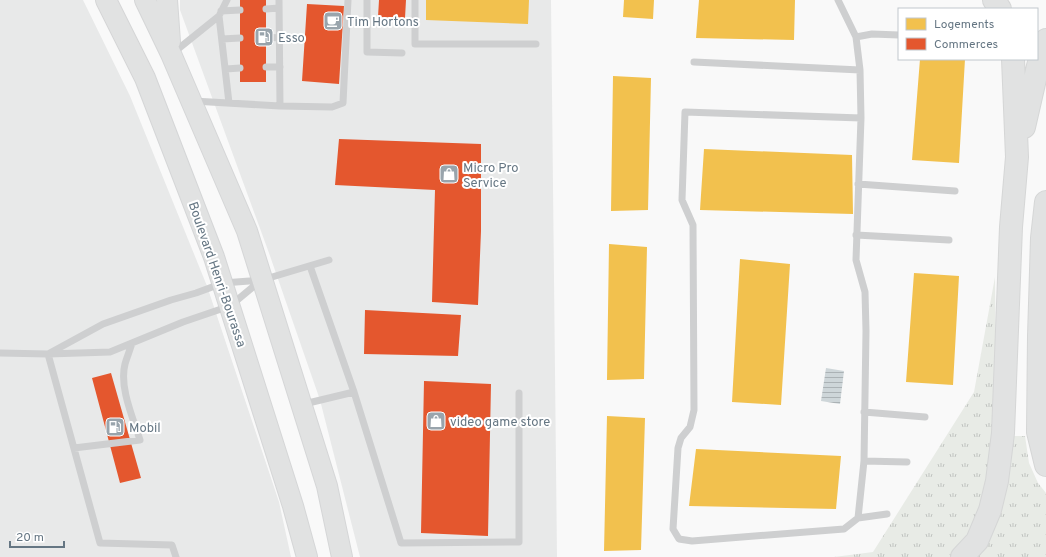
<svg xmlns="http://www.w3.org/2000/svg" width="1046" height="557" font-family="Overpass,sans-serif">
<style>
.built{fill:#e8e9e9}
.grass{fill:url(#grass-tufts)}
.water{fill:url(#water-rules)}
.homes{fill:#f2c14e}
.shops{fill:#e4572e}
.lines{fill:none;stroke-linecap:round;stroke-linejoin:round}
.secondary-casing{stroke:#d5d6d7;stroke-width:22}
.highway-casing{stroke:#d5d6d6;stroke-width:24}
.lane{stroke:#cecfd0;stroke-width:7}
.secondary{stroke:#e1e2e2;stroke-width:20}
.highway{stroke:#e1e2e2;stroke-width:22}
.labels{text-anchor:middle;stroke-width:4;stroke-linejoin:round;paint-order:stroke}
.poi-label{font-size:13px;fill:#657683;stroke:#fff;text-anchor:start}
.street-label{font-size:13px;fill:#657683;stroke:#fff}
</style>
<defs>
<pattern id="grass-tufts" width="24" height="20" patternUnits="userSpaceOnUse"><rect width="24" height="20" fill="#e8ebe6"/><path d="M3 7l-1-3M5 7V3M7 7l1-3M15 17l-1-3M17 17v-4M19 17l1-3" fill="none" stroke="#c0c3c0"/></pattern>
<pattern id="water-rules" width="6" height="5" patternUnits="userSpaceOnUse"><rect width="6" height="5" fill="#ced6d9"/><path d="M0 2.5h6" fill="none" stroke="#abb2b5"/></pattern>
</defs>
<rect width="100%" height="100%" fill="#f9f9f9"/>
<path class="built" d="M 0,0 L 83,0 L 130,96 L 207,286 L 279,502 L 291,557 L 0,557 Z
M 180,0 L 551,0 L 557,557 L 360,557 L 320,400 L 269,253 L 180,10 Z"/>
<path class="grass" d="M 995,277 L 996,383 L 993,469 L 981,518 L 953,557 L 834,557 L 873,552 L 974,392 Z
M 1012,436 L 1025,436 L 1029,463 L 1038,483 L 1046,493 L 1046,557 L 976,557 C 981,550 987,542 992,534 C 1007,503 1008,470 1012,436 Z"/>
<path class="water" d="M 826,368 L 844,371 L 840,404 L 821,401 Z"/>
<path class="homes" d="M 426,0 L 529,0 L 528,24 L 426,20 Z
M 624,0 L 654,0 L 653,19 L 623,17 Z
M 699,0 L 795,0 L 794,40 L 696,38 Z
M 920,59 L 965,59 L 959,163 L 912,160 Z
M 613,76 L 651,78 L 648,210 L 611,211 Z
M 704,149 L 852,155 L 853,214 L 700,210 Z
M 609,244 L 647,247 L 644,379 L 607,380 Z
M 740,259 L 790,264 L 781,405 L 732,402 Z
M 914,273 L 959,276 L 953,385 L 906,382 Z
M 607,416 L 645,418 L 641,550 L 604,551 Z
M 696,449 L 841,456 L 836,509 L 689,506 Z"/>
<path class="shops" d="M 240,0 L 266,0 L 266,82 L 240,82 Z
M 379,0 L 406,0 L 405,18 L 378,17 Z
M 307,4 L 344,6 L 339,84 L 302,81 Z
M 339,139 L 481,144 L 481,231 L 478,305 L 432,302 L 435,190 L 335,185 Z
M 365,310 L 461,315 L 458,356 L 364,354 Z
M 111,373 L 141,478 L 120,483 L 92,378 Z
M 424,381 L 491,384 L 488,536 L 421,533 Z"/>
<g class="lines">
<defs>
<path id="secondary" d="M 106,0 L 145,78 L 214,257 L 293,506 L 307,557
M 145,0 L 171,54 L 247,231 L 327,486 L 342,557
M 167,0 L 170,42"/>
<path id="highway" d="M 994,0 L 1000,9
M 1024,127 L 1038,66 L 1046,40
M 1046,202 L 1042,238 L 1039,336 L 1038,432 L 1046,465
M 962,557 L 977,541 L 990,510 L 997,481 L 1003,433 L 1011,227 L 1017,157 L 1013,59"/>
</defs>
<use href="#secondary" class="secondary-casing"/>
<use href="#highway" class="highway-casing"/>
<path class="lane" d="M 367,0 L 367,52 L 402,53
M 415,0 L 415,44 L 536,44
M 838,0 L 856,37 L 860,70 L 861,118 L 856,260 L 865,292 L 866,331 L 864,461 L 858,518 L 844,529 L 692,541 L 679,539 L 673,529 L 678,448 L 681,438 L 690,427 L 694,410 L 693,225 L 682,200 L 685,112 L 861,118
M 266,9 L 279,8
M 221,11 L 240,10
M 220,14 L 227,0
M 266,37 L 280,38
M 856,37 L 872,34 L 899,35
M 222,39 L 240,38
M 173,53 L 219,16 L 229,103
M 694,62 L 860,70
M 266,67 L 280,67
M 226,69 L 240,68
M 193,101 L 280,106 L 279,0
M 280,106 L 332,107 L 343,103 L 348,0
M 858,184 L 955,191
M 856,235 L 949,240
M 310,266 L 354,392
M 0,353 L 48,354 L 110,352 L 183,322 L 230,306 L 260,281
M 48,354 L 103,324 L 171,300 L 196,293 L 223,283 L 262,280 L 329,260
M 48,354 L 100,543 L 172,545 L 176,557
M 304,404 L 354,392 L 401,543 L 519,542 L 519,393
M 864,412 L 925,417
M 74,448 L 140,440 C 133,418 119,387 125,364 C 127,357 130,350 132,343
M 864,461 L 907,462
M 858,518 L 887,514"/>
<use href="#secondary" class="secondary"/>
<use href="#highway" class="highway"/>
</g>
<defs>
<symbol id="cafe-square" viewBox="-11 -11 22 22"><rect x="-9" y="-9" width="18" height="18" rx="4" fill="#99a4ac" stroke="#fff"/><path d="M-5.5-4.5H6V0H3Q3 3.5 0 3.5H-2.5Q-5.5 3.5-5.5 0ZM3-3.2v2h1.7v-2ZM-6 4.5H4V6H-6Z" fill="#fff"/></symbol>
<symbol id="fuel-square" viewBox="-11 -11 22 22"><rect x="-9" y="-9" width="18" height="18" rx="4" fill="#99a4ac" stroke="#fff"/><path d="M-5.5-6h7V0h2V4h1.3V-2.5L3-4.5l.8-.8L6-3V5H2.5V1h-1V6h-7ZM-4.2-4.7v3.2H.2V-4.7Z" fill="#fff"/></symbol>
<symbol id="shop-square" viewBox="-11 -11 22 22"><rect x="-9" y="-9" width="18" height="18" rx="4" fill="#99a4ac" stroke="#fff"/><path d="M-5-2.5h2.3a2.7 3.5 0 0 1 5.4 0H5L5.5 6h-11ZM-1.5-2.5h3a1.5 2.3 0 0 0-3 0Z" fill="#fff"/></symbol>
</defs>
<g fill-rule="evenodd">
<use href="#cafe-square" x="322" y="10" width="22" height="22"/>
<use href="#fuel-square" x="253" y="26" width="22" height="22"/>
<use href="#shop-square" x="438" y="163" width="22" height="22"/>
<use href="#shop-square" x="425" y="410" width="22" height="22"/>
<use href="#fuel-square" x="104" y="416" width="22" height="22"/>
</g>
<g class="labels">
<g class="poi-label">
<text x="347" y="26">Tim Hortons</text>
<text x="278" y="42">Esso</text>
<text x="463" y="172">Micro Pro<tspan x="463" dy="15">Service</tspan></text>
<text x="450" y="426">video game store</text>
<text x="129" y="432">Mobil</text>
</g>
<g class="street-label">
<text transform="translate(218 274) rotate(71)" y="5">Boulevard Henri-Bourassa</text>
</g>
</g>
<rect x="898" y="8" width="140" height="52" fill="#ffffff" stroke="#c1c8cd"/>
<rect x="906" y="18" width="20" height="12" fill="#f2c14e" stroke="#c1c8cd"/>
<text x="934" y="28" font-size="12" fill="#657683">Logements</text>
<rect x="906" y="38" width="20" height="12" fill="#e4572e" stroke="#c1c8cd"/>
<text x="934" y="48" font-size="12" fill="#657683">Commerces</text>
<path d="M10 541v6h54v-6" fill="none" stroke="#657683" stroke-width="2"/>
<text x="16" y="541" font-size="12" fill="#657683" stroke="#ffffff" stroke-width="3" paint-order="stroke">20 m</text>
</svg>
